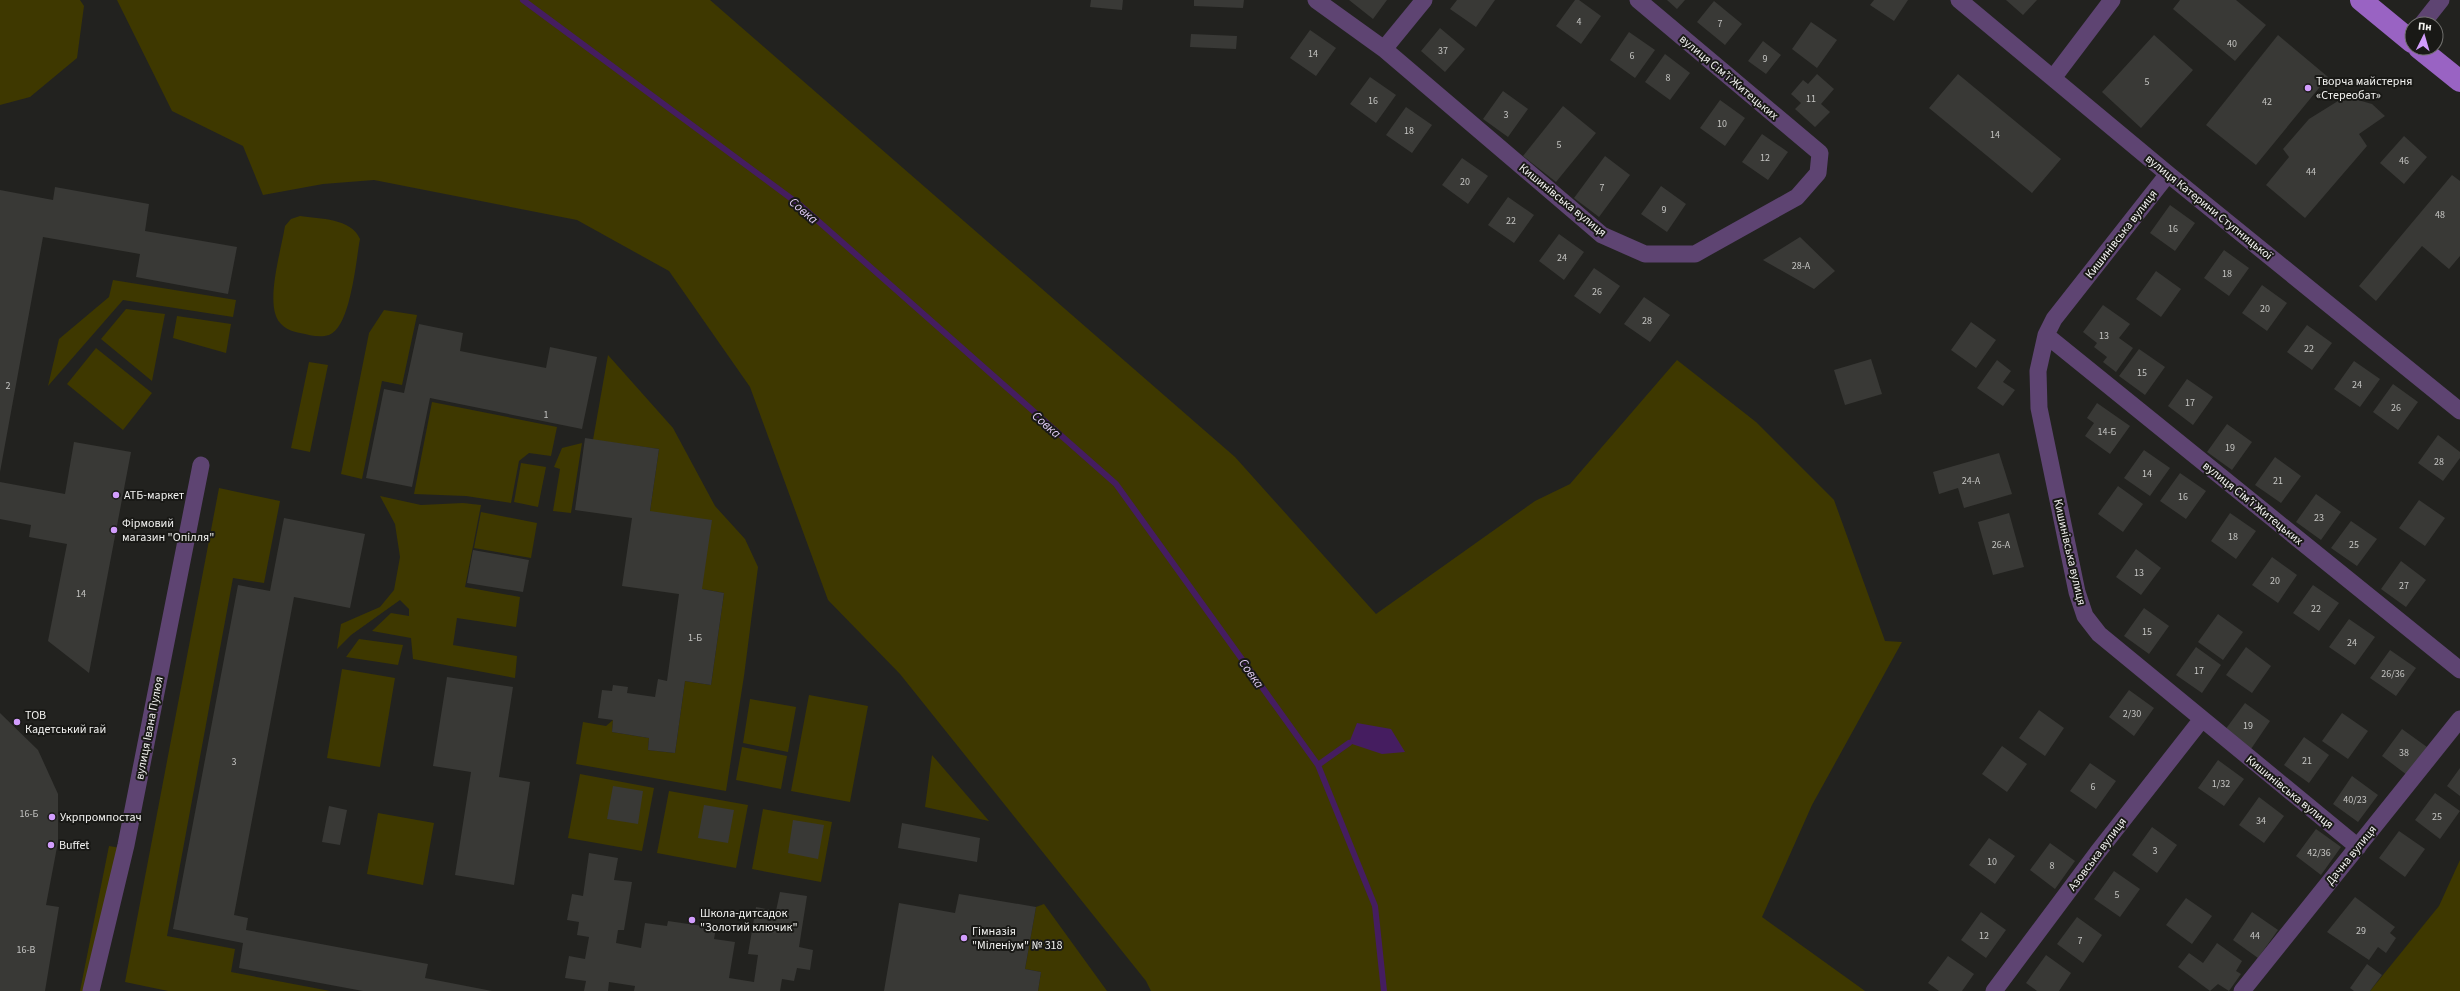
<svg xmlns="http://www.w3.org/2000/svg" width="2460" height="991" font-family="'Source Sans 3',sans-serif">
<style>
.green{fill:#3e3800}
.water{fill:#451d60}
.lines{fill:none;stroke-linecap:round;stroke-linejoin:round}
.stream{stroke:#451d60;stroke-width:6}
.building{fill:#393936}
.street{stroke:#5e4472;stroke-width:17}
.primary{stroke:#9963c3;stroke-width:22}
.poi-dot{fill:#d29dfd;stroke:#191916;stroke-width:1.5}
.labels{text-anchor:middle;stroke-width:4;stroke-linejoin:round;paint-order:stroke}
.number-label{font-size:10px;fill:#c4c4c2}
.street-label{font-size:12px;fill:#f2f2f0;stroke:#191916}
.poi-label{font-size:12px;fill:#f2f2f0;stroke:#191916;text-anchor:start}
.water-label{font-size:13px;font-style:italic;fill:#dec9f1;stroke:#191916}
</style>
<rect width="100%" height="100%" fill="#22221f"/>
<path class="green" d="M 0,0 L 80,0 L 84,6 L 77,58 L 30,97 L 0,105 Z
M 117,0 L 710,0 L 1235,457 L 1376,614 L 1535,501 L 1570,484 L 1677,360 L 1756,422 L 1834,500 L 1885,641 L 1902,642 L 1812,805 L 1762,917 L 1865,991 L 1151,991 L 1146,981 L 900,674 L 828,600 L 750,387 L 669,271 L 577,220 L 374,180 L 323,184 L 263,195 L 243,146 L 172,111 Z
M 300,216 C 320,219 351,218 360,239 C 356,259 351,327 329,335 C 319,338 310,335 300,333 C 288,331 278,325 275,313 C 269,290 281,250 285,226 L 291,219 Z
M 113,280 L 236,300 L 233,317 L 123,300 L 48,386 L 59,339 L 109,297 Z
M 126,309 L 165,314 L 152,381 L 101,339 Z
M 384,310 L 417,315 L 402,385 L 382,381 L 362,479 L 341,474 L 369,333 Z
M 177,316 L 231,324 L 226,353 L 173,338 Z
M 96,348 L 152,393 L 123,430 L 67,384 Z
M 608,355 L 673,428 L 715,506 L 745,539 L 758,567 L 744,676 L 726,791 L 576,764 L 583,722 L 606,726 L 613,720 L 612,732 L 649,738 L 648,750 L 675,753 L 685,681 L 711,685 L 724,593 L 702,589 L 650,511 L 659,449 L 593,440 Z
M 309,362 L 328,365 L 310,452 L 291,448 Z
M 432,402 L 557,427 L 551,456 L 529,453 L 519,461 L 511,503 L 466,496 L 414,494 Z
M 582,443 L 571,513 L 553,511 L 560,469 L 554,467 L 562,448 Z
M 521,463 L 546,467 L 538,507 L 514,502 Z
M 219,488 L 280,501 L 264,583 L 233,578 L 167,936 L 235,949 L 231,972 L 330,991 L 168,991 L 125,982 Z
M 380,496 L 421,505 L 463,503 L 481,505 L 465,587 L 520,597 L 516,627 L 457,618 L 453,645 L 517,656 L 515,678 L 413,659 L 411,638 L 372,631 L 391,613 L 409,616 L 409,609 L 400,600 L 351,635 L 337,649 L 341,624 L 380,607 L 394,590 L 400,557 L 395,524 Z
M 481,512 L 537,523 L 531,558 L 474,548 Z
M 359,639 L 403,645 L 398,665 L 346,657 Z
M 342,669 L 395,678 L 380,767 L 327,758 Z
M 809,695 L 868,706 L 850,802 L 791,791 Z
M 750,699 L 796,707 L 788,752 L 743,743 Z
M 742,747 L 787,756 L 781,789 L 736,780 Z
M 932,755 L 989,821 L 925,807 Z
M 580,774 L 654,788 L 642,851 L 568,838 Z
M 669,791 L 748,805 L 736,868 L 657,853 Z
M 763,809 L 832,822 L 821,882 L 752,869 Z
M 378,813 L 434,823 L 423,885 L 367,874 Z
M 109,846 L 121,848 L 89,991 L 80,991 Z
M 2460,860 L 2460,991 L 2370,991 L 2439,906 Z
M 1044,904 L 1107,991 L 1038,991 L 1041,972 L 1025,969 L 1036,907 Z"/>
<path class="water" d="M 1357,723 L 1391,729 L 1405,752 L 1382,754 L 1349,743 Z"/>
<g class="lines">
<path class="stream" d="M 523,0 L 800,205 L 1116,484 L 1318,765 L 1375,906 L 1384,991
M 1318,765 L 1349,743"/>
</g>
<path class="building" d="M 1091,0 L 1123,0 L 1122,10 L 1090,7 Z
M 1194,0 L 1244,0 L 1243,8 L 1194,6 Z
M 1349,0 L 1387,0 L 1373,19 Z
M 1457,0 L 1495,0 L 1476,27 L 1450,9 Z
M 1575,0 L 1579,0 L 1601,16 L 1581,44 L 1556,26 Z
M 1667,0 L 1685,0 L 1677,9 Z
M 1874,0 L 1908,0 L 1894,21 L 1870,5 Z
M 2006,0 L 2037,0 L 2023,15 Z
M 2180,0 L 2236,0 L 2266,25 L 2235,61 L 2173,9 Z
M 1714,1 L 1742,24 L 1725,45 L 1697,22 Z
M 1811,22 L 1837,40 L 1817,68 L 1792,49 Z
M 1440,28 L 1465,49 L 1445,72 L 1421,51 Z
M 1310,30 L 1336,48 L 1316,76 L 1290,58 Z
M 1629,32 L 1655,50 L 1635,78 L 1610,60 Z
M 1191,34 L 1237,36 L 1236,49 L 1190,47 Z
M 2154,35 L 2193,70 L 2141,128 L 2102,92 Z
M 2278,35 L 2328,77 L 2256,165 L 2206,125 Z
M 1763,41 L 1781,55 L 1766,74 L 1748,61 Z
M 1665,54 L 1690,73 L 1670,100 L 1645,82 Z
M 1817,74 L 1834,89 L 1821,104 L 1830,112 L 1815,127 L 1795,109 L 1801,103 L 1791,94 L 1803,80 L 1808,84 Z
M 1958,74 L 2061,159 L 2032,193 L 1929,108 Z
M 1370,77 L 1396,95 L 1376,123 L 1350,104 Z
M 1503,91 L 1528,109 L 1508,137 L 1483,119 Z
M 1720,100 L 1745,118 L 1725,146 L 1700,128 Z
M 2358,100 L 2372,104 L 2385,116 L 2359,134 L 2367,146 L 2305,218 L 2266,185 L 2289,157 L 2283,149 L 2309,119 L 2338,101 Z
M 1563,106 L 1596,133 L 1556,182 L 1523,156 Z
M 1406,107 L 1432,125 L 1412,153 L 1386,135 Z
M 1762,134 L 1788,152 L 1768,180 L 1742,162 Z
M 2404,136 L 2427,157 L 2404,184 L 2380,163 Z
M 1605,156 L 1630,175 L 1599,217 L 1574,198 Z
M 1462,158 L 1488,176 L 1468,204 L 1442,185 Z
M 2452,175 L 2460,181 L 2460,256 L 2449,269 L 2422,246 L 2376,301 L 2359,286 Z
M 1661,186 L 1686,204 L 1667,232 L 1641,214 Z
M 55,187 L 149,204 L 145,231 L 237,247 L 228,294 L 136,277 L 140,254 L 43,237 L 0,472 L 0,190 L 53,200 Z
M 1508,197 L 1534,215 L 1514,243 L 1488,225 Z
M 2170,205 L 2195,223 L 2175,251 L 2150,233 Z
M 1559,234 L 1584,252 L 1564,280 L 1539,261 Z
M 1800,237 L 1835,271 L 1814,289 L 1763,260 Z
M 2224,250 L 2249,268 L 2229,296 L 2204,278 Z
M 1594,268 L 1620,286 L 1600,314 L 1574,296 Z
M 2156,271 L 2181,289 L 2161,317 L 2136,299 Z
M 2262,285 L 2287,303 L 2267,331 L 2242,313 Z
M 1644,297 L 1670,315 L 1650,342 L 1624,324 Z
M 2103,305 L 2130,324 L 2119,338 L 2133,348 L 2116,372 L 2103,362 L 2107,357 L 2094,347 L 2097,343 L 2083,332 Z
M 1971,322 L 1996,340 L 1976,368 L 1951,350 Z
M 419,324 L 463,333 L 460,351 L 546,368 L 550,347 L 597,357 L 582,429 L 430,398 L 412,487 L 366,478 L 384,389 L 404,393 Z
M 2307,325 L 2332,343 L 2312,370 L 2287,352 Z
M 2139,349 L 2165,367 L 2145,395 L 2119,376 Z
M 1871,359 L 1882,394 L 1845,405 L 1834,370 Z
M 1997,360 L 2011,371 L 2003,382 L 2015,390 L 2003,406 L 1977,388 Z
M 2354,361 L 2380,379 L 2360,407 L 2334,389 Z
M 2187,379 L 2213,397 L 2193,425 L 2168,406 Z
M 2393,384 L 2418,402 L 2398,430 L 2373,412 Z
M 2097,403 L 2130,426 L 2110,454 L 2085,436 L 2094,423 L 2087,418 Z
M 2227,424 L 2252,442 L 2232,470 L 2207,452 Z
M 2438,435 L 2460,452 L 2460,458 L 2443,481 L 2418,463 Z
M 585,438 L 659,449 L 650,511 L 712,520 L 702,589 L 724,593 L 711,685 L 685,681 L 675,753 L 648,750 L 649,738 L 612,732 L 613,720 L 598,718 L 602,690 L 612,691 L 613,685 L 628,687 L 627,693 L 655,697 L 658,679 L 667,681 L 679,594 L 622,586 L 632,518 L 575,510 Z
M 74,442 L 131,452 L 89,673 L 48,641 L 67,544 L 29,537 L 31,525 L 0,519 L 0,482 L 65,494 Z
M 2144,450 L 2170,468 L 2150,496 L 2124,478 Z
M 1999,453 L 2012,494 L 1964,508 L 1958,488 L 1939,494 L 1933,472 Z
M 2275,457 L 2301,476 L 2281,503 L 2255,485 Z
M 2180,473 L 2206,491 L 2186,519 L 2160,501 Z
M 2118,486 L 2143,504 L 2123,532 L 2098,514 Z
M 2316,494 L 2341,512 L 2321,540 L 2296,522 Z
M 2419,500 L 2445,518 L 2425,546 L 2399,528 Z
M 2009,513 L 2024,567 L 1993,575 L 1978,522 Z
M 2230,513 L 2256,531 L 2236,559 L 2211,541 Z
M 284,518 L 365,534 L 350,608 L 294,597 L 234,915 L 248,918 L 246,930 L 428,964 L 425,978 L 492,991 L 363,991 L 239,968 L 243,943 L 173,929 L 238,585 L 270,591 Z
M 2351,521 L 2377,539 L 2357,566 L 2331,548 Z
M 2136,549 L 2161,568 L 2141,595 L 2116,577 Z
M 473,550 L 529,560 L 523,592 L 467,583 Z
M 2272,557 L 2297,575 L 2278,603 L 2252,585 Z
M 2401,561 L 2426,580 L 2406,607 L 2381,589 Z
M 2313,585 L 2339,603 L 2319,631 L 2293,613 Z
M 2144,608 L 2169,626 L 2149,654 L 2124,636 Z
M 2218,614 L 2243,632 L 2223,660 L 2198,642 Z
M 2349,619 L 2375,637 L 2355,665 L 2329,647 Z
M 2196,647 L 2221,665 L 2202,693 L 2176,675 Z
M 2246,647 L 2271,666 L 2252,693 L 2226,675 Z
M 2390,650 L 2416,668 L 2396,696 L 2370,678 Z
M 447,677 L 513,687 L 499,777 L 530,782 L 514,885 L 455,875 L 471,772 L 433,766 Z
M 2129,690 L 2154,708 L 2134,736 L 2109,717 Z
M 2245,703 L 2270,721 L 2251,749 L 2225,730 Z
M 2039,710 L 2064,728 L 2045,756 L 2019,738 Z
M 0,713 L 38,750 L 58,794 L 58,842 L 46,905 L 59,907 L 45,991 L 0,991 Z
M 2342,713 L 2368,731 L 2348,759 L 2322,741 Z
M 2402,729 L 2427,747 L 2407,775 L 2382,756 Z
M 2304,737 L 2329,755 L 2309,783 L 2284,765 Z
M 2002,746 L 2027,764 L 2007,792 L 1982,774 Z
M 2218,760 L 2244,779 L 2224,806 L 2198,788 Z
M 2090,763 L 2116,781 L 2096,809 L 2070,791 Z
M 2460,768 L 2460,796 L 2447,786 Z
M 2352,776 L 2378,795 L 2358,822 L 2333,804 Z
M 613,786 L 643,791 L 638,824 L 607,819 Z
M 2435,793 L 2460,811 L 2440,839 L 2415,820 Z
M 2259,797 L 2284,816 L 2264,843 L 2239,825 Z
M 704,805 L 734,810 L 728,843 L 698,838 Z
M 329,806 L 347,810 L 340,845 L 322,842 Z
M 793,820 L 824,825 L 818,859 L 788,853 Z
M 902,823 L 980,838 L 977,862 L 898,848 Z
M 2152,827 L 2177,845 L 2157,873 L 2132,855 Z
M 2316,829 L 2341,847 L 2321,875 L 2296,856 Z
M 2399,831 L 2425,849 L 2405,877 L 2379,858 Z
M 1989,838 L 2015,856 L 1995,884 L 1969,865 Z
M 2050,843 L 2075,861 L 2055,889 L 2030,870 Z
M 589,853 L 618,858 L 614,880 L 632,882 L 624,930 L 618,930 L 616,943 L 641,948 L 645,923 L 667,926 L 668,921 L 716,928 L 714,939 L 735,942 L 729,978 L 754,982 L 758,955 L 748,954 L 756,907 L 776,911 L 780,892 L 807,896 L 799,947 L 813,950 L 810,970 L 797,968 L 794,981 L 782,979 L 780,991 L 634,991 L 635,986 L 609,982 L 608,991 L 584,991 L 586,981 L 565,978 L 569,956 L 585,959 L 589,937 L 577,935 L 579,922 L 567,920 L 572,894 L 583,896 Z
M 2114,871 L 2140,889 L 2120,917 L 2094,899 Z
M 959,894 L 1036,907 L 1025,969 L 1041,972 L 1038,991 L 884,991 L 899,903 L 955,913 Z
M 2355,897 L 2395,927 L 2390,933 L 2396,938 L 2386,953 L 2378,947 L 2369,960 L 2327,932 Z
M 2186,898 L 2212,916 L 2192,944 L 2166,925 Z
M 1981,912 L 2006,930 L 1986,958 L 1961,940 Z
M 2252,912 L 2278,930 L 2258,958 L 2233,940 Z
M 2077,917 L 2102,935 L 2083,963 L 2057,944 Z
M 2217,943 L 2242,961 L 2236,971 L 2241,974 L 2229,991 L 2218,984 L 2210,991 L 2178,967 L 2189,953 L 2203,963 Z
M 2046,955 L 2071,973 L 2059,991 L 2037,991 L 2026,983 Z
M 1948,956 L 1974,974 L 1962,991 L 1939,991 L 1928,983 Z
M 2367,964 L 2382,975 L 2370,991 L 2354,991 L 2350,988 Z"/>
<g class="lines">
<path class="street" d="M 1316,0 L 1384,49 L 1602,235 L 1645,254 L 1695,254 L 1797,197 L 1818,173 L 1820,153 L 1638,0
M 1959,0 L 2168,174 L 2460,411
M 2422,24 L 2441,0
M 1384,49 L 1424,0
M 2053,78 L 2112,0
M 2168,174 L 2054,319 L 2046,335 L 2038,371 L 2039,408 L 2077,592 L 2085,616 L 2099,634 L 2358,847
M 2046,335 L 2460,670
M 91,991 L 126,845 L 201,465
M 1994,991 L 2097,853 L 2202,719
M 2242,991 L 2460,719"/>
<path class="primary" d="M 2361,0 L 2412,42
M 2419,48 L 2460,81"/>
</g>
<g class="poi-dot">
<circle cx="2308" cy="88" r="4"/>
<circle cx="116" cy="495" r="4"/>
<circle cx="114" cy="530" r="4"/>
<circle cx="17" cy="722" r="4"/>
<circle cx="52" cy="817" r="4"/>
<circle cx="51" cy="845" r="4"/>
<circle cx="692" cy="920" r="4"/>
<circle cx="964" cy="938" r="4"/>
</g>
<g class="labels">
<g class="number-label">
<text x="1579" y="25">4</text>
<text x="1720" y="27">7</text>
<text x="2232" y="47">40</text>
<text x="1443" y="54">37</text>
<text x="1313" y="57">14</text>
<text x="1632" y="59">6</text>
<text x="1765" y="62">9</text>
<text x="1668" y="81">8</text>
<text x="2147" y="85">5</text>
<text x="1811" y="102">11</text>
<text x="1373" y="104">16</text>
<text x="2267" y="105">42</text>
<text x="1506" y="118">3</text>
<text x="1722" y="127">10</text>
<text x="1409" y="134">18</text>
<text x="1995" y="138">14</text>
<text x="1559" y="148">5</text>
<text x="1765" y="161">12</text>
<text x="2404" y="164">46</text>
<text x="2311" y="175">44</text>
<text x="1465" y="185">20</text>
<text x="1602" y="191">7</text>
<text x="1664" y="213">9</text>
<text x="2440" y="218">48</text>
<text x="1511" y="224">22</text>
<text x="2173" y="232">16</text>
<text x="1562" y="261">24</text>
<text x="1801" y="269">28-А</text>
<text x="2227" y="277">18</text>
<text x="1597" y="295">26</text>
<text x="2265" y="312">20</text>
<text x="1647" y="324">28</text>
<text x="2104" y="339">13</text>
<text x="2309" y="352">22</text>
<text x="2142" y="376">15</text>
<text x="2357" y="388">24</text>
<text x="8" y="389">2</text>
<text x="2190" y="406">17</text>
<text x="2396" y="411">26</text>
<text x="546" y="418">1</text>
<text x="2107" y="435">14-Б</text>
<text x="2230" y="451">19</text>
<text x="2439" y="465">28</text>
<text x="2147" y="477">14</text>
<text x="1971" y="484">24-А</text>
<text x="2278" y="484">21</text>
<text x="2183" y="500">16</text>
<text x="2319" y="521">23</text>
<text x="2233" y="540">18</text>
<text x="2001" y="548">26-А</text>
<text x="2354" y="548">25</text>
<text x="2139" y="576">13</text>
<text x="2275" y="584">20</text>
<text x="2404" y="589">27</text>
<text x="81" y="597">14</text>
<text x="2316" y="612">22</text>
<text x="2147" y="635">15</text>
<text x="695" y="641">1-Б</text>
<text x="2352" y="646">24</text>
<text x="2199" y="674">17</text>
<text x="2393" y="677">26/36</text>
<text x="2132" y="717">2/30</text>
<text x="2248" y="729">19</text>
<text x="2404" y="756">38</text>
<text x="2307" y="764">21</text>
<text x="234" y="765">3</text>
<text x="2221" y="787">1/32</text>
<text x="2093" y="790">6</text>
<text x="2355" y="803">40/23</text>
<text x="29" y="817">16-Б</text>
<text x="2437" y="820">25</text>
<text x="2261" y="824">34</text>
<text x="2155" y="854">3</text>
<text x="2319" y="856">42/36</text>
<text x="1992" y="865">10</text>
<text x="2052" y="869">8</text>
<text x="2117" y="898">5</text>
<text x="2361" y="934">29</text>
<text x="1984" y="939">12</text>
<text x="2255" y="939">44</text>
<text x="2080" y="944">7</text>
<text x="26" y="953">16-В</text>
</g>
<g class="street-label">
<text transform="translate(1729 77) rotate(40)" y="4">вулиця Сімʼї Житецьких</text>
<text transform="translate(1563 200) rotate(39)" y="4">Кишинівська вулиця</text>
<text transform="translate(2209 207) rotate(39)" y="4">вулиця Катерини Ступницької</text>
<text transform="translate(2121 234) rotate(-52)" y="4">Кишинівська вулиця</text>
<text transform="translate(2253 503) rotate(39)" y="4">вулиця Сімʼї Житецьких</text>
<text transform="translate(2070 552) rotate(77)" y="4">Кишинівська вулиця</text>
<text transform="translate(149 728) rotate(-79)" y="4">вулиця Івана Пулюя</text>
<text transform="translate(2290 792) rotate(39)" y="4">Кишинівська вулиця</text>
<text transform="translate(2097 854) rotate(-53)" y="4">Азовська вулиця</text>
<text transform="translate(2351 855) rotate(-51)" y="4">Дачна вулиця</text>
</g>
<g class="poi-label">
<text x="2316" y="85">Творча майстерня<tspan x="2316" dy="14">«Стереобат»</tspan></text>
<text x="124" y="499">АТБ-маркет</text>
<text x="122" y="527">Фiрмовий<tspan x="122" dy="14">магазин "Опiлля"</tspan></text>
<text x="25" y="719">ТОВ<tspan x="25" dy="14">Кадетський гай</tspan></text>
<text x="60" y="821">Укрпромпостач</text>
<text x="59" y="849">Buffet</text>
<text x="700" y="917">Школа-дитсадок<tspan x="700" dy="14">"Золотий ключик"</tspan></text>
<text x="972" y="935">Гімназія<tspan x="972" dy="14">"Міленіум" № 318</tspan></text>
</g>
<g class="water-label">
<text transform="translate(804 210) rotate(40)" y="5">Совка</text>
<text transform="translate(1047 424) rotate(41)" y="5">Совка</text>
<text transform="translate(1252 673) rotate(54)" y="5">Совка</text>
</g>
</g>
<g transform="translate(2424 36) rotate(5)"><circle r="19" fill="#191916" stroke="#70706d"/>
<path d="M0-3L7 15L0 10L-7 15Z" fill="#d29dfd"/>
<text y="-6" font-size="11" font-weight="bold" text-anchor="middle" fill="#f2f2f0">Пн</text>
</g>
</svg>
